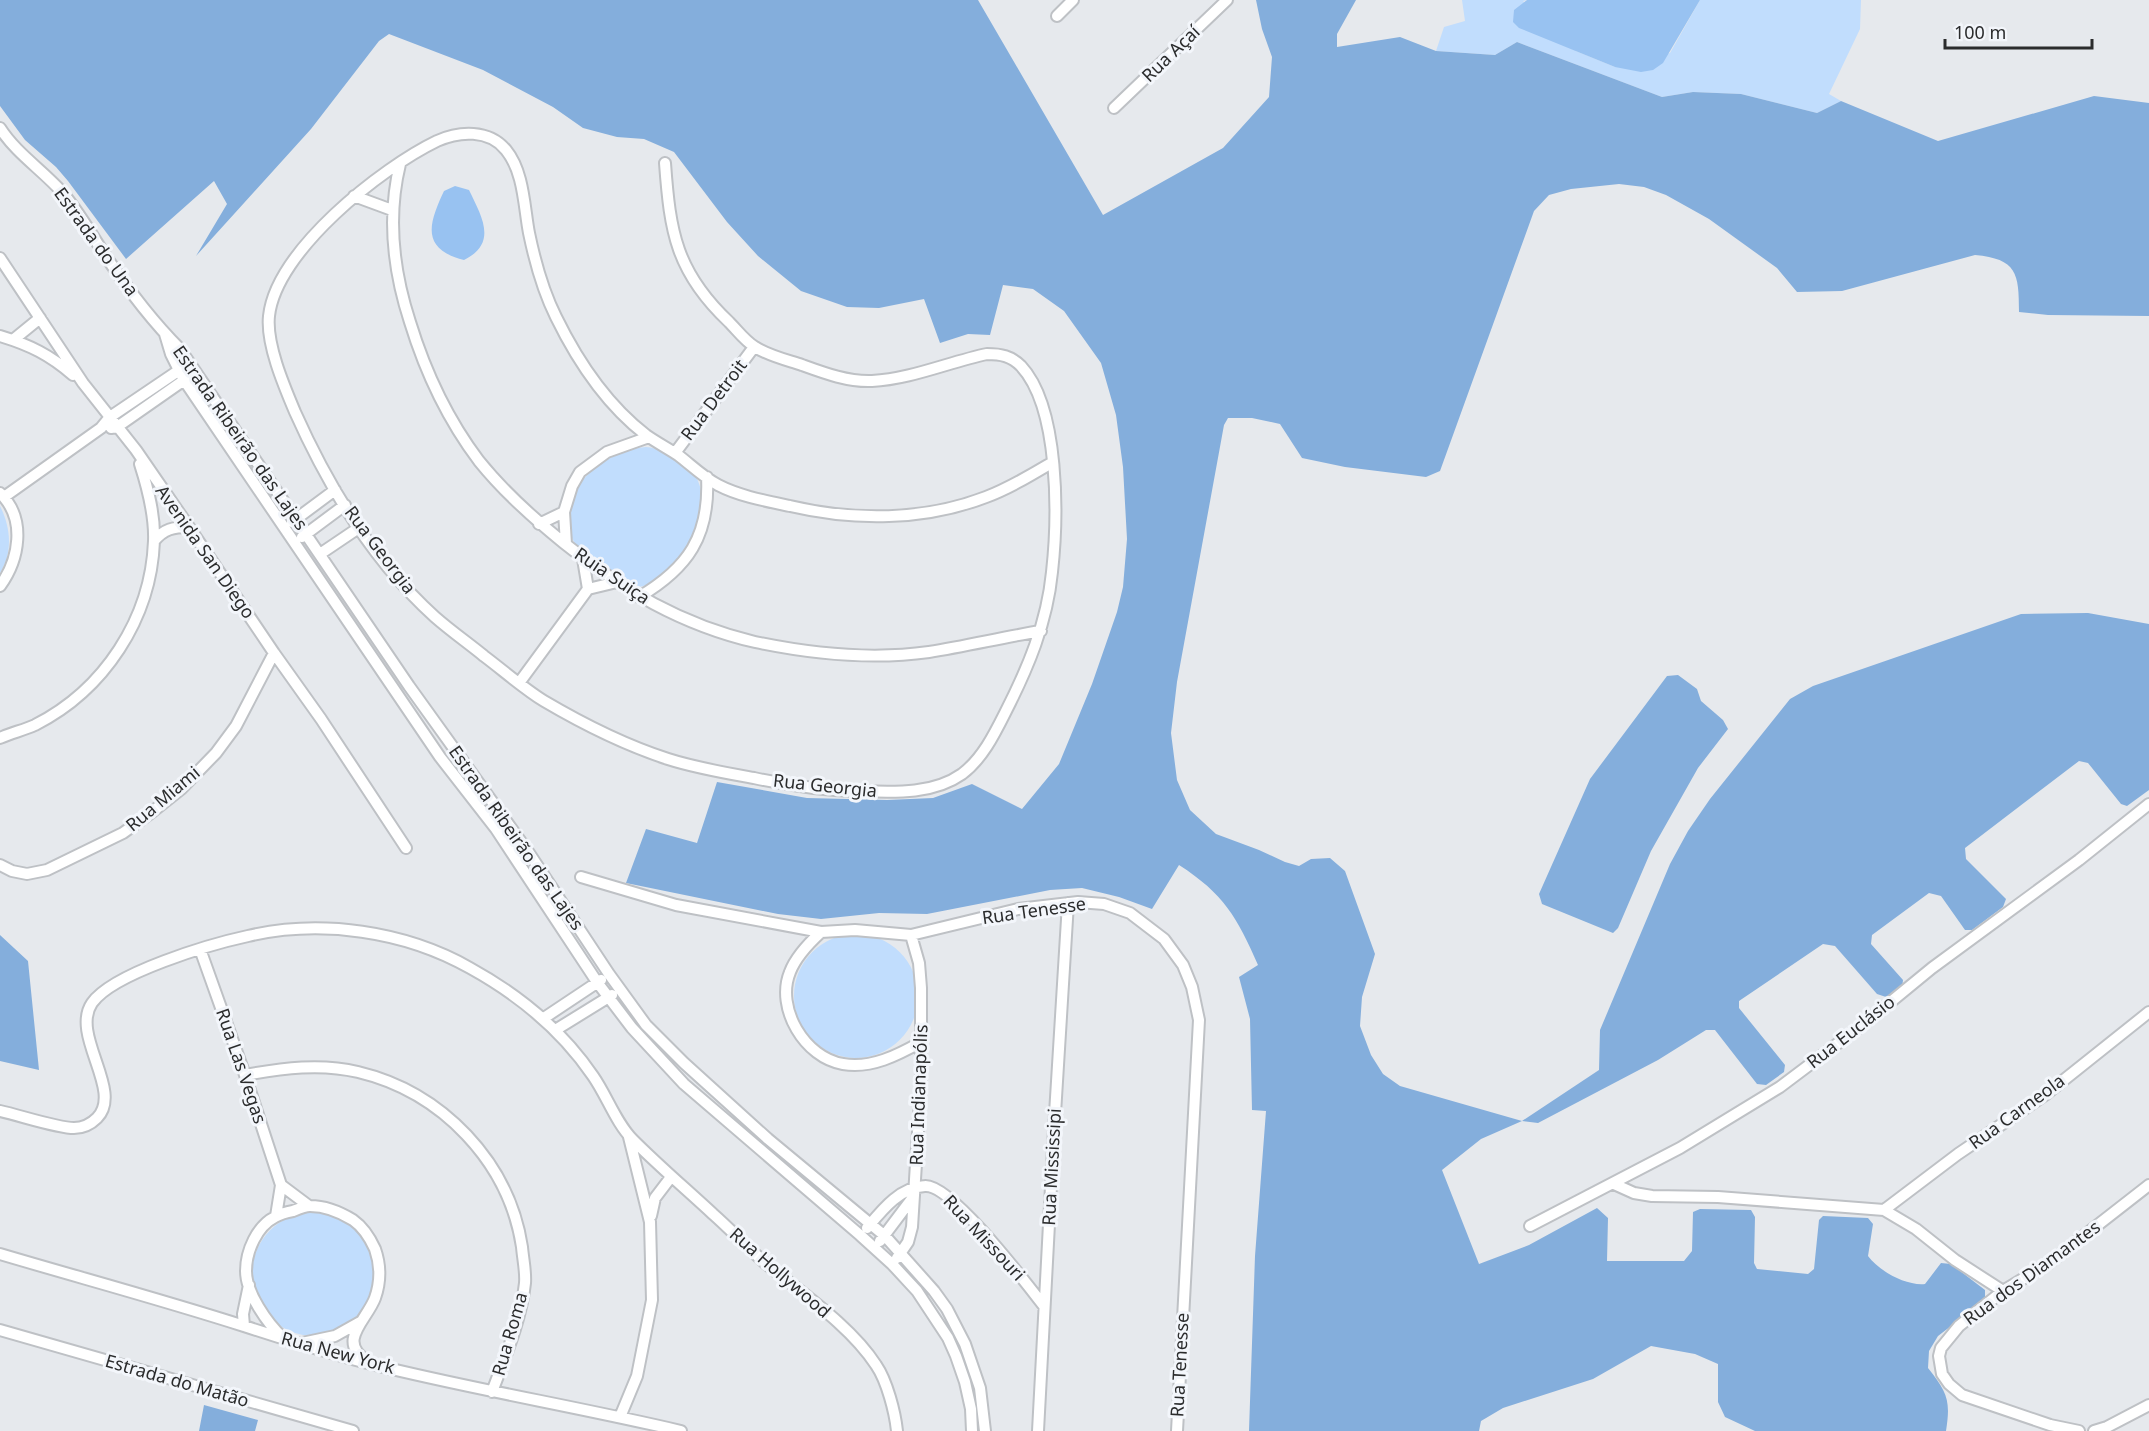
<svg xmlns="http://www.w3.org/2000/svg" width="2149" height="1431" font-family="'Noto Sans',sans-serif">
<style>
.green{fill:#c1ddfd}
.forest{fill:#84aedc}
.water{fill:#98c2f1}
.lines{fill:none;stroke-linecap:round;stroke-linejoin:round}
.street-casing{stroke:#bec1c5;stroke-width:14}
.street{stroke:#fff;stroke-width:10}
.labels{text-anchor:middle;stroke-width:6;stroke-linejoin:round;paint-order:stroke}
.street-label{font-size:18px;fill:#2b2c2d;stroke:#f3f6fb}
</style>
<rect width="100%" height="100%" fill="#e6e9ed"/>
<path class="green" d="M 1462,0 L 1527,0 L 1523,1 L 1576,51 L 1615,67 L 1670,53 L 1700,0 L 1861,0 L 1860,29 L 1829,94 L 1841,101 L 1817,113 L 1741,94 L 1693,92 L 1662,97 L 1517,42 L 1495,55 L 1436,51 L 1444,27 L 1465,21 Z
M 646,447 C 658,448 666,453 675,460 C 682,465 695,473 698,481 C 712,514 687,553 663,574 C 656,579 648,586 639,587 C 628,587 617,576 607,570 C 596,562 579,552 573,540 C 551,493 604,450 646,447 Z
M 0,506 C 11,528 13,552 0,573 Z
M794 996a62 62 0 1 1 124 0a62 62 0 1 1-124 0Z
M252 1274a62 62 0 1 1 124 0a62 62 0 1 1-124 0Z"/>
<path class="forest" d="M 0,0 L 978,0 L 1103,215 L 1223,148 L 1269,97 L 1272,57 L 1262,29 L 1256,0 L 1356,0 L 1337,34 L 1337,47 L 1400,37 L 1436,51 L 1495,55 L 1517,42 L 1662,97 L 1693,92 L 1741,94 L 1817,113 L 1841,101 L 1938,141 L 2094,96 L 2149,103 L 2149,316 L 2048,315 L 2019,312 C 2019,273 2017,259 1975,255 L 1842,291 L 1797,292 L 1777,268 L 1709,219 L 1666,195 L 1644,187 L 1619,184 L 1571,189 L 1549,195 L 1534,211 L 1440,471 L 1426,477 L 1345,467 L 1302,458 L 1280,424 L 1252,418 L 1228,418 L 1224,425 L 1177,682 L 1171,733 L 1177,780 L 1190,810 L 1216,834 L 1259,850 L 1285,862 L 1299,866 L 1311,859 L 1330,858 L 1345,871 L 1375,954 L 1362,997 L 1360,1026 L 1371,1055 L 1383,1074 L 1400,1086 L 1522,1121 L 1599,1070 L 1600,1030 L 1670,864 L 1688,831 L 1710,799 L 1790,699 L 1813,686 L 2021,614 L 2088,613 L 2149,624 L 2149,790 L 2127,806 L 2121,804 L 2088,763 L 2079,761 L 1965,848 L 1966,859 L 2006,899 L 2003,907 L 1972,930 L 1965,930 L 1941,896 L 1929,893 L 1872,935 L 1871,944 L 1903,980 L 1902,988 L 1886,997 L 1877,994 L 1835,946 L 1823,944 L 1739,1001 L 1739,1008 L 1785,1065 L 1784,1072 L 1766,1085 L 1757,1084 L 1715,1030 L 1706,1030 L 1658,1060 L 1538,1123 L 1522,1121 L 1481,1139 L 1442,1170 L 1479,1264 L 1529,1245 L 1597,1208 L 1608,1218 L 1607,1261 L 1684,1261 L 1692,1251 L 1693,1212 L 1700,1209 L 1751,1210 L 1755,1217 L 1754,1263 L 1757,1269 L 1808,1274 L 1814,1269 L 1819,1220 L 1823,1216 L 1868,1218 L 1873,1224 L 1868,1256 C 1879,1271 1906,1286 1925,1284 L 1941,1263 L 1951,1264 L 1985,1290 L 1985,1300 L 1938,1336 L 1929,1351 L 1928,1368 C 1947,1392 1951,1400 1946,1431 L 1755,1431 L 1725,1417 L 1718,1402 L 1718,1364 L 1695,1354 L 1651,1346 L 1593,1379 L 1503,1408 L 1481,1421 L 1479,1431 L 1249,1431 L 1255,1256 L 1266,1111 L 1252,1110 L 1250,1019 L 1239,977 L 1258,965 C 1237,917 1224,894 1179,865 L 1152,909 L 1119,897 L 1082,888 L 1050,890 L 927,914 L 879,913 L 821,919 L 778,914 L 626,883 L 646,829 L 697,843 L 717,782 L 807,798 L 887,800 L 933,798 L 972,784 L 1022,809 L 1059,764 L 1092,684 L 1117,612 L 1123,587 L 1127,539 L 1123,467 L 1116,415 L 1101,363 L 1064,311 L 1033,289 L 1003,285 L 990,335 L 968,334 L 940,343 L 924,299 L 879,308 L 847,307 L 801,291 L 758,256 L 727,222 L 674,152 L 644,139 L 617,137 L 583,128 L 553,107 L 483,70 L 389,34 L 379,41 L 311,129 L 196,256 L 227,204 L 214,181 L 126,259 L 68,181 L 56,167 L 25,140 L 0,106 Z
M 1678,675 L 1697,689 L 1701,701 L 1723,720 L 1728,729 L 1698,768 L 1651,851 L 1618,928 L 1613,933 L 1542,904 L 1539,894 L 1590,779 L 1667,676 Z
M 0,935 L 28,961 L 39,1070 L 0,1061 Z
M 204,1405 L 258,1420 L 255,1431 L 199,1431 Z"/>
<path class="water" d="M 1527,0 L 1700,0 L 1663,63 L 1653,70 L 1641,72 L 1615,67 L 1519,28 L 1513,22 L 1514,10 Z
M 455,186 L 469,190 C 482,217 498,243 464,260 C 420,249 429,223 444,191 Z"/>
<g class="lines">
<defs>
<path id="street" d="M 1057,16 L 1073,0
M 1114,108 L 1227,0
M 0,128 C 16,153 41,169 61,191 C 78,210 91,234 105,255 C 127,288 152,321 180,349 L 409,686 L 529,853 L 609,974 L 646,1025 L 684,1063 L 768,1139 L 885,1236 L 934,1291 L 947,1309 L 965,1344 L 980,1388 L 985,1431
M 665,163 C 670,232 676,272 729,322 C 737,330 745,341 755,347 C 769,356 787,360 802,365 C 824,373 848,382 872,381 C 911,379 949,362 987,354 C 1001,354 1011,356 1021,366 C 1060,408 1058,518 1052,572 C 1047,623 1028,668 1005,713 C 994,735 982,759 962,774 C 931,796 889,792 853,791 C 819,790 787,785 754,778 C 726,773 696,768 668,759 C 625,745 583,724 544,701 C 523,688 504,671 484,656 C 468,643 451,631 435,617 C 374,562 328,486 295,412 C 284,386 266,344 269,316 C 276,251 381,168 437,141 C 459,131 489,129 506,150 C 524,172 524,207 529,233 C 535,262 543,291 556,317 C 577,360 607,405 646,435 C 656,442 667,448 678,455 C 691,465 703,477 718,485 C 739,496 766,501 790,506 C 854,521 924,521 986,497 C 1010,488 1031,475 1053,462
M 400,164 C 387,217 393,270 410,322 C 425,371 448,420 479,461 C 504,492 533,518 564,543 C 622,590 682,625 755,642 C 812,654 872,660 929,652 C 967,646 1004,637 1041,631
M 354,196 L 392,210
M 0,258 L 83,383 L 136,450 L 189,527 L 274,653 L 321,719 L 406,848
M 165,334 L 171,354 L 184,380 L 440,757 L 496,829 L 597,982 L 632,1028 L 684,1084 L 860,1235 L 892,1264 L 917,1291 L 948,1338 L 956,1356 L 965,1382 L 971,1409 L 972,1431
M 0,336 C 30,345 50,355 73,375
M 13,340 L 40,318
M 111,428 L 117,427 L 190,376
M 675,453 L 754,347
M 4,497 L 101,428 L 110,417 L 178,371
M 292,522 L 335,490
M 539,524 L 564,512
M 302,537 L 345,505
M 154,541 C 164,529 173,527 189,527
M 566,544 L 564,512 L 572,486 L 580,472 L 607,452 L 649,437
M 320,554 L 360,527
M 583,559 L 588,589
M 0,586 C 19,560 27,519 0,493
M 588,589 L 617,582
M 639,597 C 688,568 710,536 707,477
M 519,683 L 588,589
M 0,738 C 11,733 24,730 35,725 C 104,690 151,619 154,541 C 155,515 148,489 140,464
M 0,865 L 12,871 L 27,874 L 47,870 L 123,833 L 152,812 L 181,789 L 216,753 L 236,726 L 274,653
M 581,877 L 676,905 L 821,932 L 855,930 L 911,935 L 1018,909 L 1078,902 L 1104,904 L 1130,913 L 1164,939 L 1183,965 L 1192,987 L 1199,1020 L 1177,1431
M 821,932 C 809,943 796,956 790,972 C 775,1008 805,1058 843,1064 C 871,1069 898,1055 921,1042
M 200,949 L 245,1075 L 281,1185 L 276,1216
M 544,1018 L 601,980
M 557,1029 L 612,995
M 245,1075 C 283,1068 321,1063 358,1072 C 442,1092 509,1162 522,1247 C 523,1259 526,1272 525,1283 C 521,1321 505,1357 492,1392
M 0,1111 C 19,1115 57,1128 74,1128 C 83,1128 91,1124 97,1118 C 124,1091 70,1035 92,1003 C 113,973 211,944 248,936 C 321,919 405,931 470,968 C 519,995 561,1029 593,1076 C 607,1096 616,1123 633,1140 C 659,1166 686,1189 713,1214 C 730,1229 746,1246 764,1262 C 800,1292 850,1325 876,1365 C 887,1381 895,1412 897,1431
M 1614,1184 L 1634,1193 L 1652,1196 L 1718,1197 L 1884,1210 L 1916,1229 L 1955,1260 L 2003,1291
M 281,1185 L 309,1206
M 1884,1210 L 1958,1154 L 2045,1095 L 2149,1012
M 651,1216 L 655,1198 L 671,1177
M 1530,1226 L 1680,1148 L 1780,1087 L 1865,1023 L 1932,968 L 2079,860 L 2149,804
M 867,1228 C 882,1210 900,1187 925,1186 C 951,1184 1026,1283 1044,1306
M 880,1241 L 914,1196
M 0,1254 C 81,1278 163,1300 244,1326 C 287,1340 330,1354 375,1365 C 476,1390 579,1407 681,1431
M 897,1258 L 908,1242 L 912,1227 L 921,1084 L 921,988 L 919,963 L 911,935
M 244,1326 L 243,1314 L 249,1285
M 0,1330 L 353,1431
M 283,1338 C 267,1323 246,1293 246,1271 C 246,1251 257,1226 275,1217 C 280,1214 287,1212 293,1211 C 298,1209 305,1206 310,1206 C 327,1206 340,1212 353,1220 C 363,1227 370,1238 375,1249 C 381,1266 381,1281 375,1298 C 367,1320 336,1341 367,1361
M 302,1343 L 335,1336 L 360,1322
M 620,1417 L 637,1376 L 652,1300 L 650,1222 L 629,1137
M 1038,1431 L 1054,1130 L 1068,903
M 2079,1431 L 2050,1425 L 1962,1395 L 1949,1384 L 1942,1374 L 1939,1356 L 1941,1348 L 1959,1326 L 2003,1291 L 2049,1263 L 2149,1185
M 2094,1431 L 2107,1427 L 2149,1405"/>
</defs>
<use href="#street" class="street-casing"/>
<use href="#street" class="street"/>
</g>
<g class="labels">
<g class="street-label">
<text transform="translate(1171 54) rotate(-44)" y="6">Rua Açaí</text>
<text transform="translate(96 242) rotate(54)" y="6">Estrada do Una</text>
<text transform="translate(714 400) rotate(-53)" y="6">Rua Detroit</text>
<text transform="translate(240 438) rotate(55)" y="6">Estrada Ribeirão das Lajes</text>
<text transform="translate(380 550) rotate(53)" y="6">Rua Georgia</text>
<text transform="translate(205 552) rotate(55)" y="6">Avenida San Diego</text>
<text transform="translate(612 576) rotate(34)" y="6">Ruia Suiça</text>
<text transform="translate(825 786) rotate(6)" y="6">Rua Georgia</text>
<text transform="translate(163 799) rotate(-40)" y="6">Rua Miami</text>
<text transform="translate(516 838) rotate(55)" y="6">Estrada Ribeirão das Lajes</text>
<text transform="translate(1034 911) rotate(-8)" y="6">Rua Tenesse</text>
<text transform="translate(1851 1032) rotate(-38)" y="6">Rua Euclásio</text>
<text transform="translate(241 1066) rotate(71)" y="6">Rua Las Vegas</text>
<text transform="translate(919 1095) rotate(-88)" y="6">Rua Indianapólis</text>
<text transform="translate(2017 1112) rotate(-36)" y="6">Rua Carneola</text>
<text transform="translate(1052 1167) rotate(-87)" y="6">Rua Mississipi</text>
<text transform="translate(984 1238) rotate(47)" y="6">Rua Missouri</text>
<text transform="translate(780 1273) rotate(41)" y="6">Rua Hollywood</text>
<text transform="translate(2032 1273) rotate(-36)" y="6">Rua dos Diamantes</text>
<text transform="translate(510 1334) rotate(-74)" y="6">Rua Roma</text>
<text transform="translate(338 1353) rotate(15)" y="6">Rua New York</text>
<text transform="translate(1180 1365) rotate(-87)" y="6">Rua Tenesse</text>
<text transform="translate(177 1381) rotate(16)" y="6">Estrada do Matão</text>
</g>
</g>
<path d="M1945 39v9h147v-9" fill="none" stroke="#2b2c2d" stroke-width="3"/>
<text x="1954" y="39" font-size="18" fill="#2b2c2d" stroke="#f3f6fb" stroke-width="4.5" paint-order="stroke">100 m</text>
</svg>
